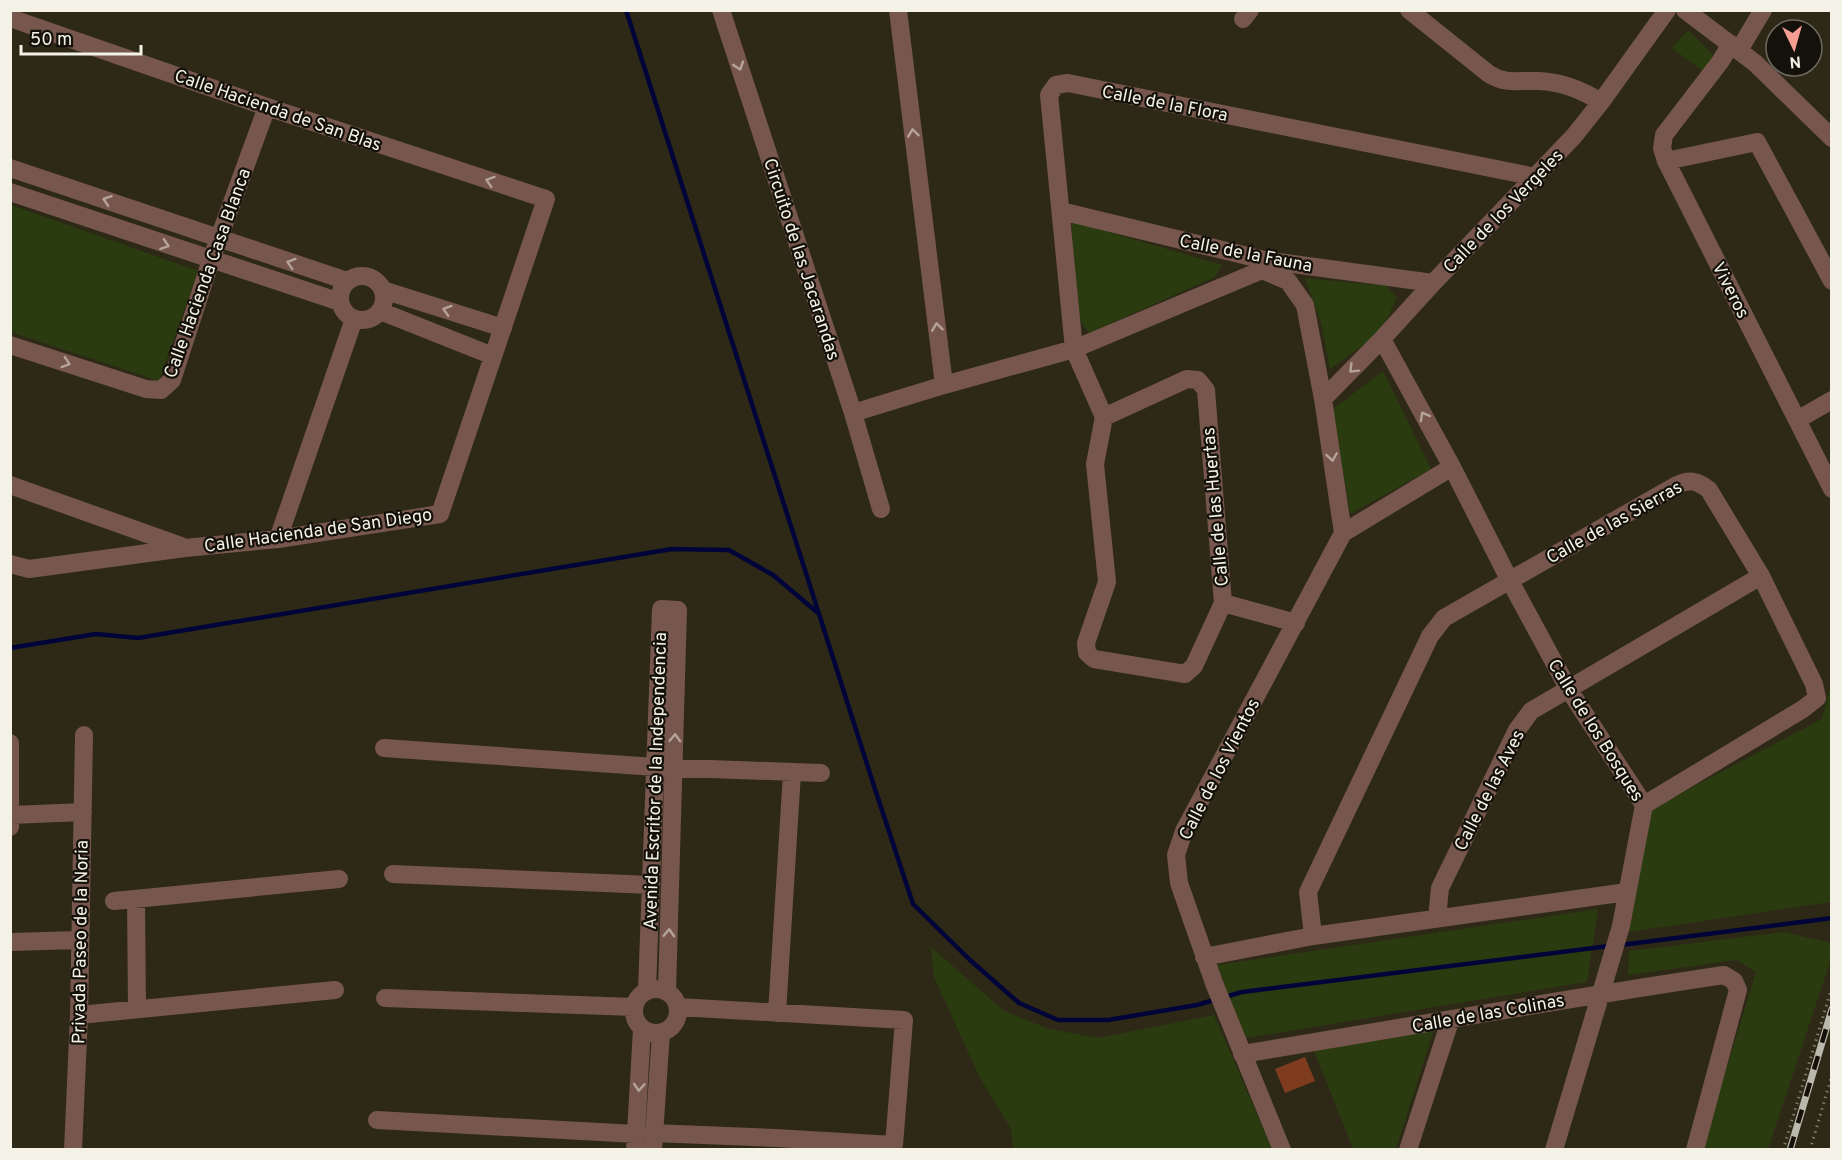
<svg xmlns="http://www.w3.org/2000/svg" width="1842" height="1160" font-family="Overpass,sans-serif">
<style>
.green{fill:#2b3b10}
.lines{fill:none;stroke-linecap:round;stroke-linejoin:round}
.stream{stroke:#000439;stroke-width:4.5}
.building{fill:#7f3b1d}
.path{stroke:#807d6d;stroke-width:3;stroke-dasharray:1.5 4.5;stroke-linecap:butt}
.minor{stroke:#77564d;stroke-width:18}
.rail-casing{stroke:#bbb9ab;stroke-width:7}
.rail{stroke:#131109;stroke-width:4.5;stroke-dasharray:14;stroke-linecap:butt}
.oneway{stroke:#b6a49a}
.labels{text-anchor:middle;stroke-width:4.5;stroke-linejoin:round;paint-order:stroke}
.street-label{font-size:18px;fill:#f4f2e6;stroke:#131109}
</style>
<rect width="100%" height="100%" fill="#2d2916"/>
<path class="green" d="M 1688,30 L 1713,55 L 1704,72 L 1672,48 Z
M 11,205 L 198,271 L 159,381 L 11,332 Z
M 1071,221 L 1222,265 L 1215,277 L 1089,333 L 1077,316 Z
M 1305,278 L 1386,286 L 1397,298 L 1381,332 L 1330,369 L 1321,323 Z
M 1383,371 L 1431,469 L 1350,514 L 1333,409 Z
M 1831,687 L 1831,902 L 1629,932 L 1651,809 L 1822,719 L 1830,688 Z
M 1598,909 L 1587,982 L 1245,1038 L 1217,965 Z
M 1784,932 L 1831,943 L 1831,959 L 1768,1149 L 1702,1149 L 1756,972 L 1736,960 L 1628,975 L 1629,951 Z
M 931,947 L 1004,1011 L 1049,1029 L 1098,1038 L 1214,1015 L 1272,1149 L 1013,1149 L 1011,1129 L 979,1076 L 934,977 Z
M 1434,1029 L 1396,1149 L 1353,1149 L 1313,1048 Z"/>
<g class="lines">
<path class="stream" d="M 626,10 L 874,786 L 913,904 L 970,960 L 1019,1003 L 1058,1020 L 1108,1020 L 1197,1005 L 1217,999
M 10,648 L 96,634 L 138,638 L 672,549 L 729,550 L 773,575 L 818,613
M 1621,945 L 1832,918
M 1225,997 L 1242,992 L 1609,946"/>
</g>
<path class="building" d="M 1305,1057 L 1315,1081 L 1285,1093 L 1275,1069 Z"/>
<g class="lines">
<path class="path" d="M 1783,1150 L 1832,987
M 1810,1150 L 1832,1075
M 1830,1150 L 1832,1143"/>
<path class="minor" d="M 721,10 L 853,413 L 881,509
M 898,10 L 944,385
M 1409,10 L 1489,74 C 1506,85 1520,80 1539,81 C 1562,82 1582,90 1601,102
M 1685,10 L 1755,63 L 1832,138
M 10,18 L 267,107 L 546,199 L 440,514 L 278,539 L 185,548 L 29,569 L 10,564
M 1243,19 L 1250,10
M 1731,44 L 1720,62 L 1664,135 L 1662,148 L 1666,161 L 1832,489
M 1739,50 L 1763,10
M 1666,161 L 1757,142 L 1832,281
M 10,168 L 347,281
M 10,192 L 340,302
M 1061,211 L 1264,260 L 1433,283
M 1262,270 L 1288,281 L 1305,305 L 1323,399 L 1343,533
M340 298a22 22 0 1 1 44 0a22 22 0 1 1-44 0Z
M 383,290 L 503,328
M 380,311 L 493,356
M 1382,339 L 1452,467 L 1510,581 L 1569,690 L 1644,805 L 1621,926 L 1554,1150
M 10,345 L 146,389 L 161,390 L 172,380 L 211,260 L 267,107
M 1323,399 L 1382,339 L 1433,283 L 1574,136 L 1601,102 L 1667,10
M 853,413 L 944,385 L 1074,349 L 1262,270
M 1104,417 L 1187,379 L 1198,380 L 1206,390 L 1223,603 L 1194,666 L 1185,674 L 1094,659 L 1087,653 L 1086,643 L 1107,582 L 1095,464 L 1104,417 L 1074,349 L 1049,95 L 1056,85 L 1068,83 L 1536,177
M 1797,420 L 1832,400
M 10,485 L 181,546
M 278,539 L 354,319
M 1223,603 L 1296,623
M 10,743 L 10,827
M 384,748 L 655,767 L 821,773
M 11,815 L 83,812
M 393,874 L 651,885
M 136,900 L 137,1009
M 114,901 L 339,879
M 1437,918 L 1440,888 L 1517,730 L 1531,711 L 1761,576
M 1313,936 L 1308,892 L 1430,636 L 1444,618 L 1675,486 C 1688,479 1697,480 1709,490 L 1761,576 L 1814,684 L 1817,698 L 1803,709 L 1644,805
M 10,942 L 80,940
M 1204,957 L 1313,936 L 1627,892
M634 1011a22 22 0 1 1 44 0a22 22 0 1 1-44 0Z
M 647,990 L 661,609 L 678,610 L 667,991
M 385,998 L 634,1007
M 777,1013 L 792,773
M 79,1015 L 335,990
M 1242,1054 C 1402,1028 1562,999 1724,975 L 1734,981 L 1738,990 L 1695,1150
M 377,1120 L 636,1134
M 653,1133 L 776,1138 L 894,1145 L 904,1020 L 678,1007
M 73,1150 L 79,1015 L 84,735
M 635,1150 L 642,1029
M 653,1150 L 661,1033
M 1282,1150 L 1214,983 L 1179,883 L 1176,855 L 1184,831 L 1343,533 L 1452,467
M 1408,1150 L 1450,1021"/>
<defs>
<path id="rail" d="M 1790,1150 L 1832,1009"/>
</defs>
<use href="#rail" class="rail-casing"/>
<use href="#rail" class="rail"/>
</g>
<defs><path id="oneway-chevron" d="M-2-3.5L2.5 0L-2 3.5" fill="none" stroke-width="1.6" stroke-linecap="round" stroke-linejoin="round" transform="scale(1.5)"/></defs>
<g class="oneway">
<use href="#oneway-chevron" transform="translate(739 66) rotate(72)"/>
<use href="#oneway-chevron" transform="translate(913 133) rotate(-97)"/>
<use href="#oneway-chevron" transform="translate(490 181) rotate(-162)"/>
<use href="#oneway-chevron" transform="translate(107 200) rotate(-161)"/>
<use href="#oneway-chevron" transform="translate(165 245) rotate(19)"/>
<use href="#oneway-chevron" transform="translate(291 263) rotate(-162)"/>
<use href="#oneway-chevron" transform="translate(447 310) rotate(-162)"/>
<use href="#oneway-chevron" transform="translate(937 327) rotate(-97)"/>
<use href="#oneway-chevron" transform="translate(66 363) rotate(18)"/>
<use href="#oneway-chevron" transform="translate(1353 369) rotate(135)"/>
<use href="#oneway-chevron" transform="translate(1424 416) rotate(-119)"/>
<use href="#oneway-chevron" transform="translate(1332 457) rotate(81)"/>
<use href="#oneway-chevron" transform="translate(675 738) rotate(-88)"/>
<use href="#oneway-chevron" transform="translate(669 933) rotate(-88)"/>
<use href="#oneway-chevron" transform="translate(639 1087) rotate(94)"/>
</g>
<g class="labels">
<g class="street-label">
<text transform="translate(1165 103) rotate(11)" y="6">Calle de la Flora</text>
<text transform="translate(278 110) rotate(19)" y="6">Calle Hacienda de San Blas</text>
<text transform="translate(1503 211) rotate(-46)" y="6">Calle de los Vergeles</text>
<text transform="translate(1246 253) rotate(11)" y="6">Calle de la Fauna</text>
<text transform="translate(802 259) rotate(72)" y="6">Circuito de las Jacarandas</text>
<text transform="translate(207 273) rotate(-70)" y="6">Calle Hacienda Casa Blanca</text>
<text transform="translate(1731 290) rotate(63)" y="6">Viveros</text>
<text transform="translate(1215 507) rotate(-95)" y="6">Calle de las Huertas</text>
<text transform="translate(1614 522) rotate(-29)" y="6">Calle de las Sierras</text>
<text transform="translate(318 530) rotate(-8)" y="6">Calle Hacienda de San Diego</text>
<text transform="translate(1596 730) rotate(58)" y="6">Calle de los Bosques</text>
<text transform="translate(1219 769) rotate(-63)" y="6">Calle de los Vientos</text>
<text transform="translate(655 781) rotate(-88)" y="6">Avenida Escritor de la Independencia</text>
<text transform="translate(1489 790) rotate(-63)" y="6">Calle de las Aves</text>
<text transform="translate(80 942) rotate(-89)" y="6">Privada Paseo de la Noria</text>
<text transform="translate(1488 1013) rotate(-10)" y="6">Calle de las Colinas</text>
</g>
</g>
<rect width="1842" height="1160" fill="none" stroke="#f4f2e6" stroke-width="24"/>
<g transform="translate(1794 48) rotate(175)"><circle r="28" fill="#131109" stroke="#6d6b61" stroke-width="1.5"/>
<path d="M0-4.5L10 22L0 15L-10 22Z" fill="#f59c93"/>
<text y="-9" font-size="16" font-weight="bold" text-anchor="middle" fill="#f4f2e6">N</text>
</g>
<path d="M21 45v9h120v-9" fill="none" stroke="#f4f2e6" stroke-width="3"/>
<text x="30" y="45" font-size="18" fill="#f4f2e6" stroke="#131109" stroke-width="4.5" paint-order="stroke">50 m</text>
</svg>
